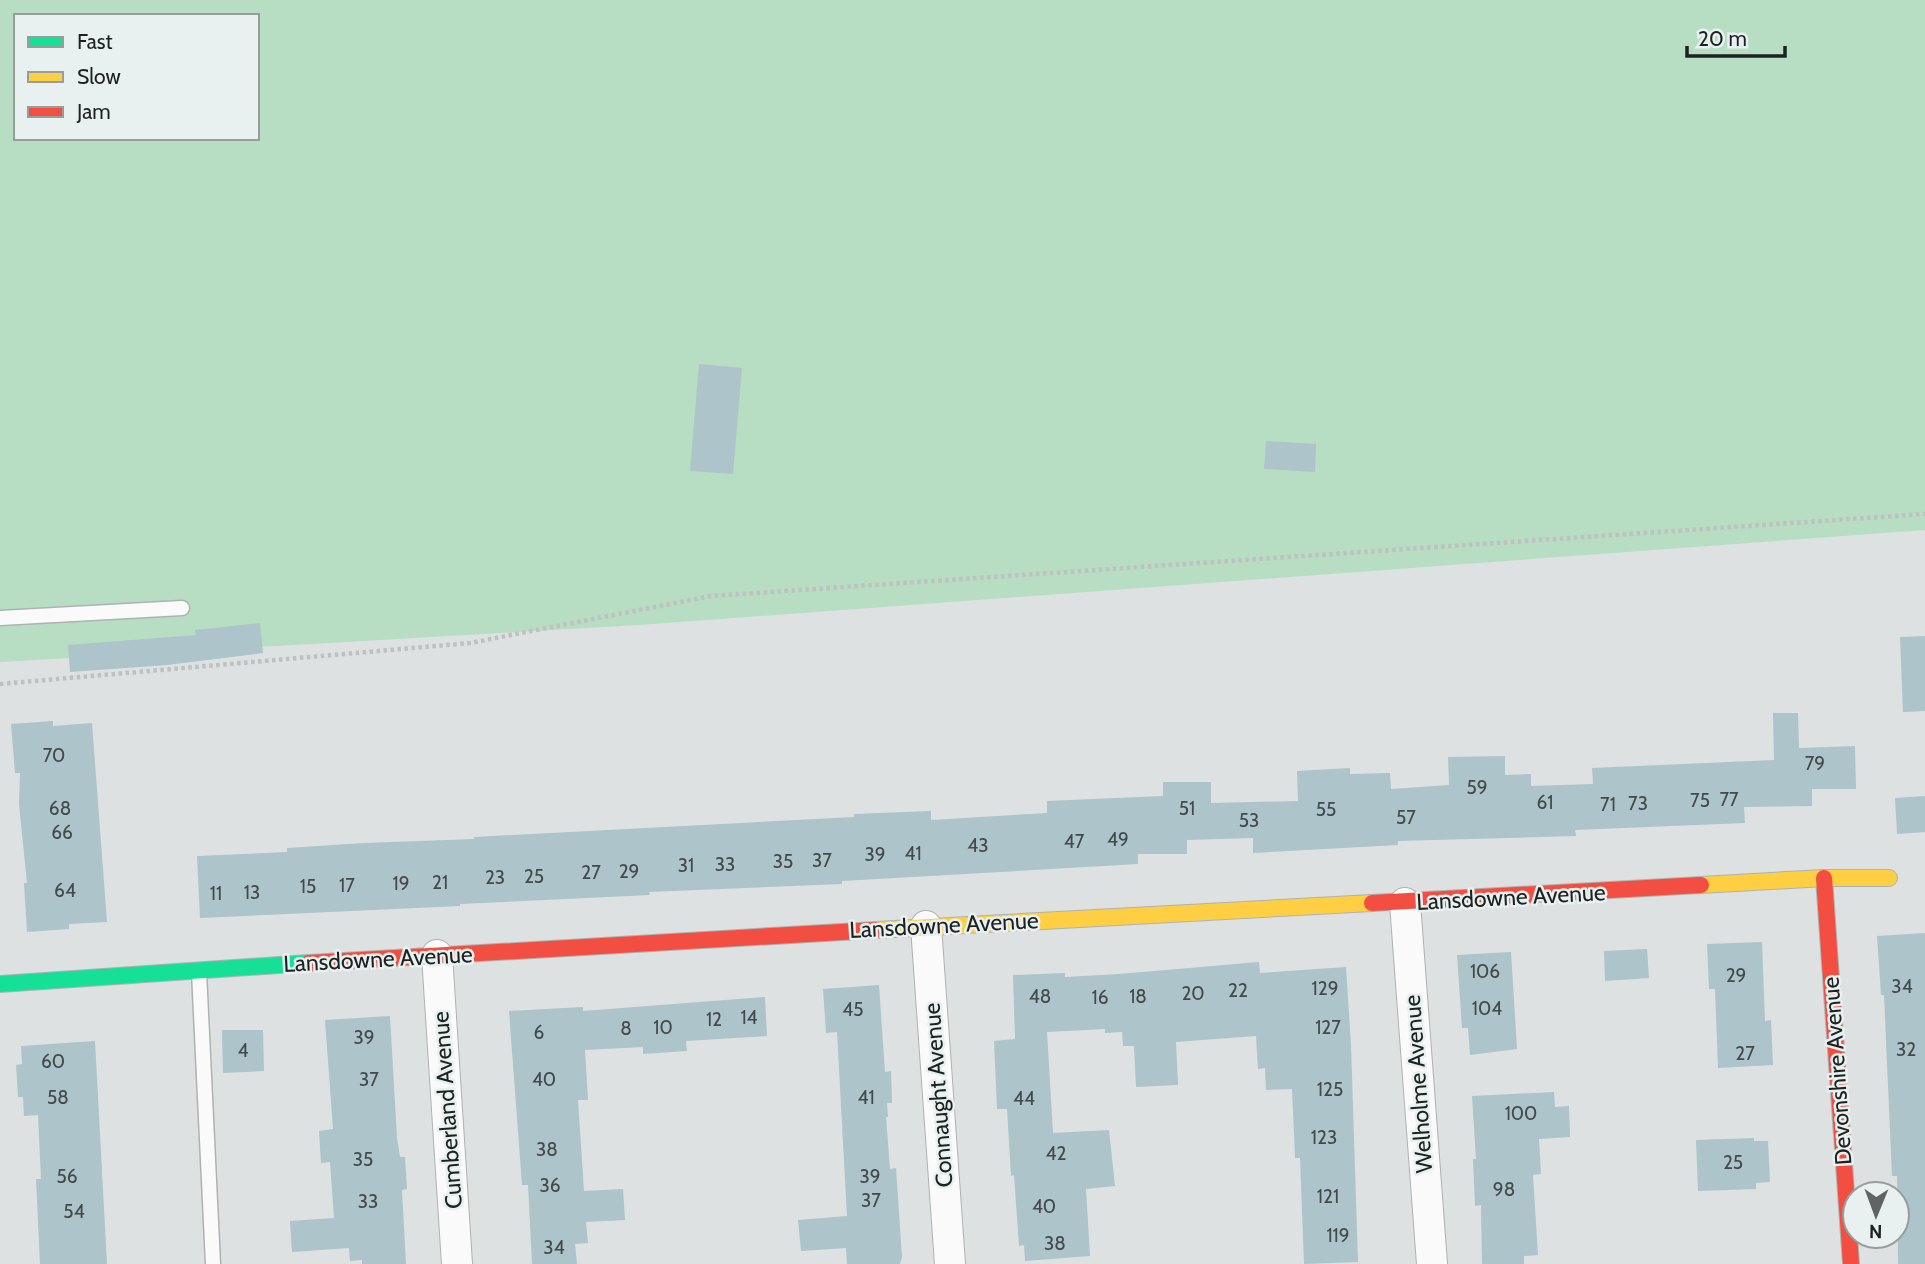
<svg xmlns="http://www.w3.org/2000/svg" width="1925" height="1264" font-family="Cabin,sans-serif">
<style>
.green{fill:#b7ddc3;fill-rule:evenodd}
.building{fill:#acc4ca}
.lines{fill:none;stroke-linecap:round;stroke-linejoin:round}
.lane-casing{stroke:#afb2b2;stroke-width:17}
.street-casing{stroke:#afb2b2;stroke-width:32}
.fast-casing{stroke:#afb2b2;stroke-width:18}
.slow-casing{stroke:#afb2b2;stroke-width:18}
.jam-casing{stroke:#afb2b2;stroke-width:18}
.path{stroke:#bfc0c0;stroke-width:4.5;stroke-dasharray:3.5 3.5;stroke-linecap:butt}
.lane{stroke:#fafafa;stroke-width:14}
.street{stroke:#fafafa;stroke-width:30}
.fast{stroke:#16e098;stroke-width:16}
.slow{stroke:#ffcf43;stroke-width:16}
.jam{stroke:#f24e42;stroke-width:16}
.labels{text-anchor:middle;stroke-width:5;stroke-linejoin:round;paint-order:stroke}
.number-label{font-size:19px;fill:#424a4b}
.street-label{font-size:23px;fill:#1e2121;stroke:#e8f0f0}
</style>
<rect width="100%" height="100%" fill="#dde1e1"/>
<path class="green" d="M 0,0 L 1925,0 L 1925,530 L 639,625 L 0,662 ZM 16,16 L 257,16 L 257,138 L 16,138 Z"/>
<path class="building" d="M 699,364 L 742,368 L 733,474 L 690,471 Z
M 1266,441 L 1316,444 L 1315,472 L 1264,469 Z
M 260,623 L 263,653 L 167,665 L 70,672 L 68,645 L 196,635 L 195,630 Z
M 1925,636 L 1925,711 L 1903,712 L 1900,637 Z
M 1773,713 L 1798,713 L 1799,748 L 1855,746 L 1856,789 L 1812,789 L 1812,806 L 1744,807 L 1745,823 L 1575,830 L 1576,836 L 1398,841 L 1398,845 L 1253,853 L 1253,838 L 1187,840 L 1187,854 L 1138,854 L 1138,864 L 842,881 L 842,884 L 649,892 L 650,895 L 460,904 L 460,906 L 200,918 L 197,856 L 287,852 L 287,848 L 364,843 L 474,839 L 474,837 L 854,817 L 854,814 L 931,811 L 931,820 L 1047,813 L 1047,801 L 1163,796 L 1163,782 L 1211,782 L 1211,803 L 1298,801 L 1297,771 L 1350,768 L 1350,774 L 1390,773 L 1391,789 L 1449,785 L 1448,757 L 1505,756 L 1505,775 L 1531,774 L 1531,786 L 1593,784 L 1592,768 L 1774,760 Z
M 53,721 L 53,726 L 92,723 L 107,922 L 69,924 L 69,929 L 27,932 L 24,883 L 27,883 L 19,804 L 20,773 L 15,773 L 11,724 Z
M 1925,796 L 1925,832 L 1897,834 L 1895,798 Z
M 1925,933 L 1925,1264 L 1898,1264 L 1897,1176 L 1892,1176 L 1884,995 L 1881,995 L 1877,936 Z
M 1762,942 L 1765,1021 L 1771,1020 L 1773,1065 L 1718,1068 L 1715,989 L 1709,989 L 1707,944 Z
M 1647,949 L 1649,978 L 1605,981 L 1604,951 Z
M 1511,952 L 1517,1049 L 1470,1055 L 1468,1028 L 1462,1028 L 1457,955 Z
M 1259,962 L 1260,973 L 1346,967 L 1351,1045 L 1358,1262 L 1304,1264 L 1300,1158 L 1295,1158 L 1292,1089 L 1266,1090 L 1265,1068 L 1258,1069 L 1256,1036 L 1176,1042 L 1178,1085 L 1136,1087 L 1134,1046 L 1123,1046 L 1122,1032 L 1105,1033 L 1105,1029 L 1047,1032 L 1053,1133 L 1109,1130 L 1115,1186 L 1086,1189 L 1090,1256 L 1025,1261 L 1024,1245 L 1019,1246 L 1014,1175 L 1011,1176 L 1007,1109 L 997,1109 L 994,1041 L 1015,1039 L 1013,975 L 1065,973 L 1065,977 L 1119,974 Z
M 879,985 L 885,1072 L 891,1071 L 892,1103 L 887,1103 L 888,1117 L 886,1117 L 890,1169 L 896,1168 L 902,1257 L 900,1264 L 847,1264 L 846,1248 L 801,1251 L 798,1220 L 847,1216 L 837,1032 L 826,1033 L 823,989 Z
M 765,997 L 767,1036 L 686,1041 L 687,1051 L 643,1054 L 643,1047 L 585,1050 L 588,1100 L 578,1100 L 584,1191 L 623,1189 L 625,1220 L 586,1222 L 588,1243 L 575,1244 L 577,1264 L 532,1264 L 528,1185 L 522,1185 L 509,1011 L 583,1007 L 583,1011 Z
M 390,1016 L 397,1138 L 400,1157 L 405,1157 L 407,1189 L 402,1190 L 406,1264 L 362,1264 L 362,1260 L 350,1261 L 349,1248 L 292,1252 L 290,1221 L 334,1218 L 330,1162 L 321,1163 L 319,1131 L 333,1129 L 325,1020 Z
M 222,1030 L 263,1030 L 264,1071 L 223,1073 Z
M 95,1041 L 107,1264 L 40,1264 L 36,1179 L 41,1179 L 38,1115 L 24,1116 L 23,1097 L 18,1097 L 16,1065 L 22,1064 L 21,1046 Z
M 1554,1092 L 1555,1107 L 1569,1106 L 1570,1137 L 1539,1139 L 1541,1174 L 1533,1175 L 1538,1255 L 1524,1256 L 1524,1264 L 1482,1264 L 1481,1205 L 1475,1206 L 1473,1159 L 1476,1159 L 1472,1096 Z
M 1754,1138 L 1754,1141 L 1768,1141 L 1770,1182 L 1756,1183 L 1756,1189 L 1698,1191 L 1696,1140 Z"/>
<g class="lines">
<defs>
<path id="lane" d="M 0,618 L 182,608
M 199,972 L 213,1264"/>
<path id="street" d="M 1405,903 L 1432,1264
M 926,926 L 950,1264
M 437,955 L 457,1264"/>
<path id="fast" d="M 0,984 L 309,963"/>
<path id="slow" d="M 1701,885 L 1824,878 L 1889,878
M 876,930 L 1372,903"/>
<path id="jam" d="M 1824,878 L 1851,1264
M 1372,903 L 1701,885
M 309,963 L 876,930"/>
</defs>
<use href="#lane" class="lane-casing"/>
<use href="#street" class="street-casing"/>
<use href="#fast" class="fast-casing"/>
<use href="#slow" class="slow-casing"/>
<use href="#jam" class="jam-casing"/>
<path class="path" d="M 0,684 L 470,643 L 711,596 L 1925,514"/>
<use href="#lane" class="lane"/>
<use href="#street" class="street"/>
<use href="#fast" class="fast"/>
<use href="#slow" class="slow"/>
<use href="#jam" class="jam"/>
</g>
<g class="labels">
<g class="number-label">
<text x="54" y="762">70</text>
<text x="1815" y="770">79</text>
<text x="1477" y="794">59</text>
<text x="1729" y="806">77</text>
<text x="1700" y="807">75</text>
<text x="1545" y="809">61</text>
<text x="1638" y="810">73</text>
<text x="1608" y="811">71</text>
<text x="60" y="815">68</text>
<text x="1187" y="815">51</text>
<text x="1326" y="816">55</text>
<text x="1406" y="824">57</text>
<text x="1249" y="827">53</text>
<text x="62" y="839">66</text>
<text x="1118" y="846">49</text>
<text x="1074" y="848">47</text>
<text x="978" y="852">43</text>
<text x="913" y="860">41</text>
<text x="875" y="861">39</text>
<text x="822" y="867">37</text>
<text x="783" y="868">35</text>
<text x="725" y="871">33</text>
<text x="686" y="872">31</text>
<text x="629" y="878">29</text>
<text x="591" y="879">27</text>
<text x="534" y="883">25</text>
<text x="495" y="884">23</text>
<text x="440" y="889">21</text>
<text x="401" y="890">19</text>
<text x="347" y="892">17</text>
<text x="308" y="893">15</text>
<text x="65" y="897">64</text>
<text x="252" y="899">13</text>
<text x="216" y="900">11</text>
<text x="1485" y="978">106</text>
<text x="1736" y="982">29</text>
<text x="1902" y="993">34</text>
<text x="1325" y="995">129</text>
<text x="1238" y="997">22</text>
<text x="1193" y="1000">20</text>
<text x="1040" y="1003">48</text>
<text x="1138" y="1003">18</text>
<text x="1100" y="1004">16</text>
<text x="1487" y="1015">104</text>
<text x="853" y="1016">45</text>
<text x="749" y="1024">14</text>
<text x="714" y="1026">12</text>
<text x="663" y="1034">10</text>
<text x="1328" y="1034">127</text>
<text x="626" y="1035">8</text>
<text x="539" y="1039">6</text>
<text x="364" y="1044">39</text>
<text x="1906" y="1056">32</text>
<text x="243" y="1057">4</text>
<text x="1745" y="1060">27</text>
<text x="53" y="1068">60</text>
<text x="369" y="1086">37</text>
<text x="544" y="1086">40</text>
<text x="1330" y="1096">125</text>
<text x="58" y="1104">58</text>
<text x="866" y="1104">41</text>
<text x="1024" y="1105">44</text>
<text x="1521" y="1120">100</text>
<text x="1324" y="1144">123</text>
<text x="547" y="1156">38</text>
<text x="1056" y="1160">42</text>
<text x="363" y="1166">35</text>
<text x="1733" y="1169">25</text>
<text x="67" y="1183">56</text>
<text x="870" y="1183">39</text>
<text x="550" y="1192">36</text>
<text x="1504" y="1196">98</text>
<text x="1328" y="1203">121</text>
<text x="871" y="1207">37</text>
<text x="368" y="1208">33</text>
<text x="1044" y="1213">40</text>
<text x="74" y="1218">54</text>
<text x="1338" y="1242">119</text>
<text x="1055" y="1250">38</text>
<text x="554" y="1254">34</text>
</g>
<g class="street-label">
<text transform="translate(1511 897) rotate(-3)" y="8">Lansdowne Avenue</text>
<text transform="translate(944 925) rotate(-3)" y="8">Lansdowne Avenue</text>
<text transform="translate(378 959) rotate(-3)" y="8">Lansdowne Avenue</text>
<text transform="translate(1837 1071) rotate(-94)" y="8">Devonshire Avenue</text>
<text transform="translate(1418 1084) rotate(-94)" y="8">Welholme Avenue</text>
<text transform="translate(938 1095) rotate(-94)" y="8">Connaught Avenue</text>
<text transform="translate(447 1110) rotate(-94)" y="8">Cumberland Avenue</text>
</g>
</g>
<rect x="14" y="14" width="245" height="126" fill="#e8f0f0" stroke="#979d9d" stroke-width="2"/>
<rect x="28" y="37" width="35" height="10" fill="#16e098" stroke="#979d9d" stroke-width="2"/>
<text x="77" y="49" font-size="21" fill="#1e2121">Fast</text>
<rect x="28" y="72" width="35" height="10" fill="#ffcf43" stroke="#979d9d" stroke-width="2"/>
<text x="77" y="84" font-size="21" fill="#1e2121">Slow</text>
<rect x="28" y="107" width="35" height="10" fill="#f24e42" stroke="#979d9d" stroke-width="2"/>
<text x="77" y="119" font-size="21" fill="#1e2121">Jam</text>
<g transform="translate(1876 1215) rotate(181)"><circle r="33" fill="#e8f0f0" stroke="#979d9d" stroke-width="2"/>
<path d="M0-5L12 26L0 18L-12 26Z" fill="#616464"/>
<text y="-10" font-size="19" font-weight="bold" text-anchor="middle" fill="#1e2121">N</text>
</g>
<path d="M1687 46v10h98v-10" fill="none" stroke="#1e2121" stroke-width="3.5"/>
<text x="1698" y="46" font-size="21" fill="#1e2121" stroke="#e8f0f0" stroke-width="5" paint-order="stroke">20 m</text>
</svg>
